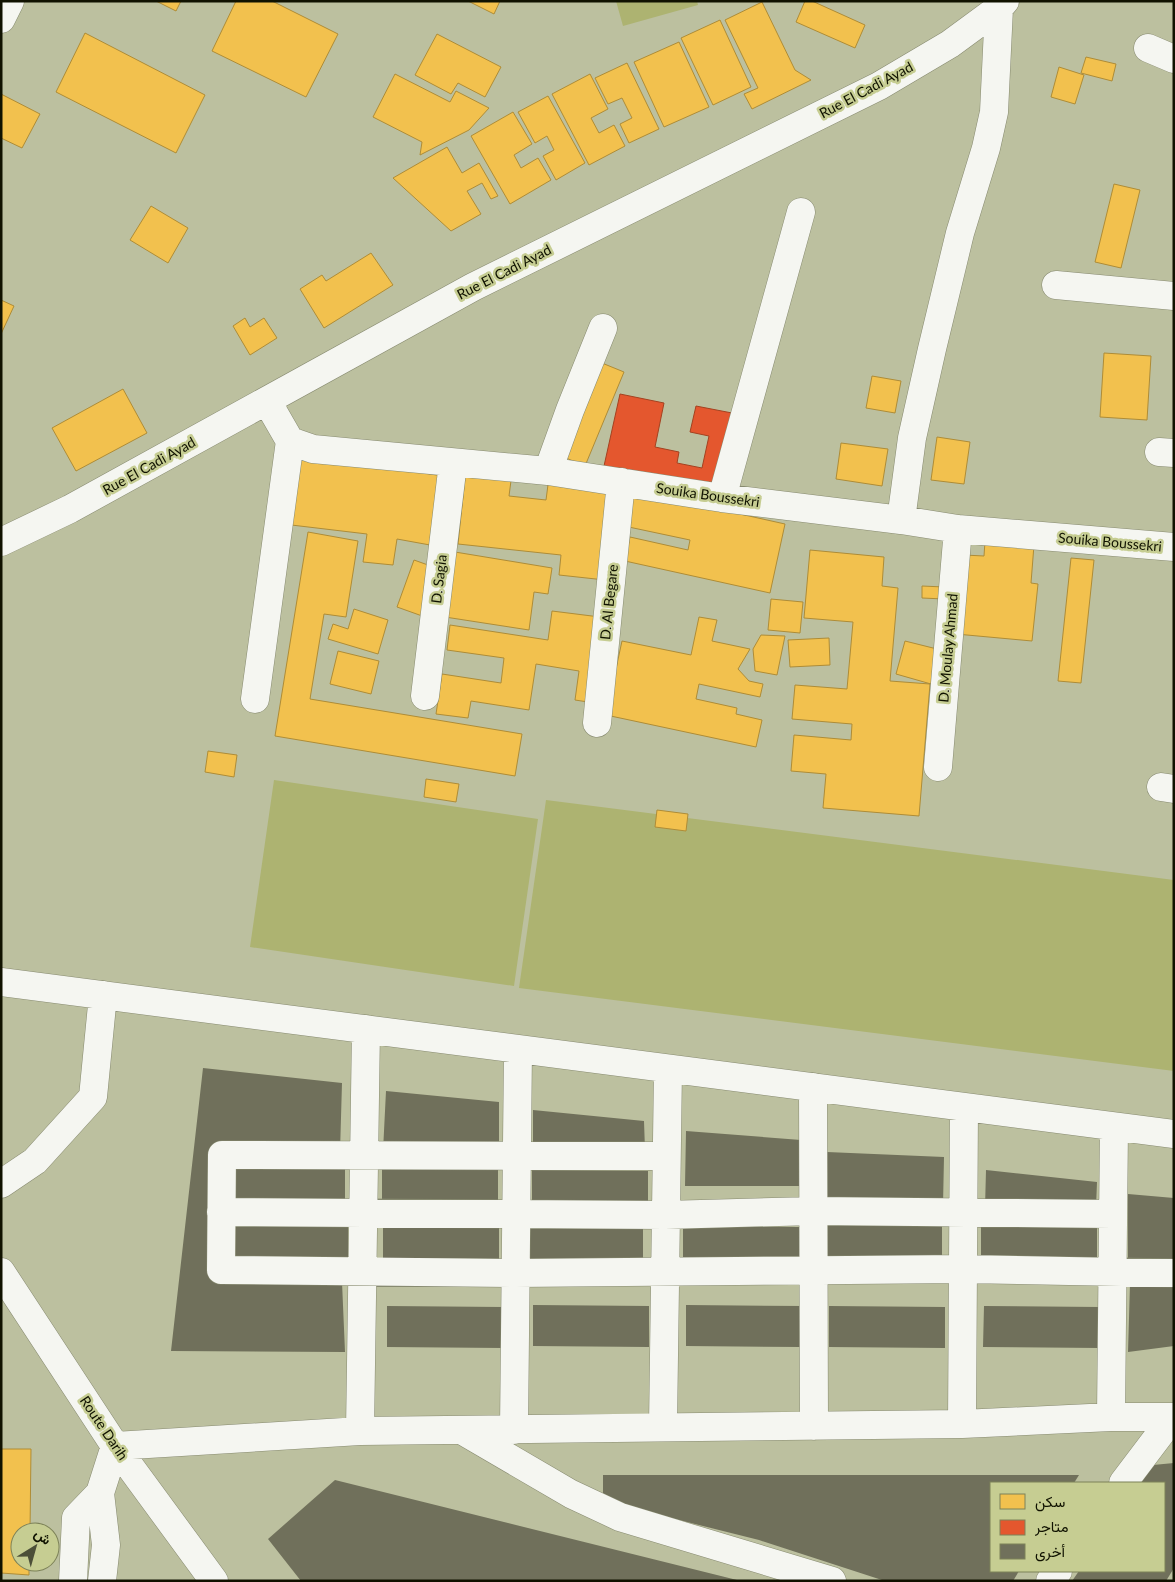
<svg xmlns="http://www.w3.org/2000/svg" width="1175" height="1582" font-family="Lato,Vazirmatn,sans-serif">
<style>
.green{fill:#adb371}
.homes{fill:#f2c14e;stroke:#ae8c37}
.shops{fill:#e4572e;stroke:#a44220}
.building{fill:#70705b}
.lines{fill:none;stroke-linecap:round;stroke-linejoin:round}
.minor-casing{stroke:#878a70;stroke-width:29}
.minor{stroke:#f5f6f1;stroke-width:28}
.labels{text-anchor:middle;stroke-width:5;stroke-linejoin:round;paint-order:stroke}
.street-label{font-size:14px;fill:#101200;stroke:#c6cd92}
</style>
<rect width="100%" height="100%" fill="#bcc09f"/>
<path class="green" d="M 616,1 L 697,1 L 698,5 L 623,26 Z
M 274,780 L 538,819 L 514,986 L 250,947 Z
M 546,800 L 1174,880 L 1174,1071 L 519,988 Z"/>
<path class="homes" d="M 156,1 L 181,1 L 176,11 Z
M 236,1 L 272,1 L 338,34 L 306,97 L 212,51 Z
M 468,1 L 500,1 L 494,14 Z
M 805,1 L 812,1 L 865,25 L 855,48 L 796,22 Z
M 762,2 L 795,70 L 811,80 L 752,109 L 744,94 L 758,88 L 725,20 Z
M 720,20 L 751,87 L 713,105 L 681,38 Z
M 85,33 L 205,95 L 176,153 L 56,92 Z
M 437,34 L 501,67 L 485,97 L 458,83 L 451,94 L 415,75 Z
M 679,42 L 709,107 L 664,127 L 634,62 Z
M 1086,57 L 1116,64 L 1112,81 L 1081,73 Z
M 627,63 L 659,129 L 629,143 L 620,124 L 632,118 L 622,98 L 608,104 L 595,78 Z
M 1059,67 L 1084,75 L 1075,104 L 1051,97 Z
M 395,74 L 450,102 L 456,91 L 489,108 L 469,130 L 420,155 L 422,142 L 373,117 Z
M 590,74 L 608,109 L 591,118 L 599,133 L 614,125 L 625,146 L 589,165 L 552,94 Z
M 1,94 L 40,114 L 22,148 L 1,138 Z
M 548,96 L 585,163 L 556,180 L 543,156 L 554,150 L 547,136 L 535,143 L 518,112 Z
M 513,112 L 532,144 L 514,155 L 521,168 L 538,158 L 551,180 L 510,204 L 471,136 Z
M 447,147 L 462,173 L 479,163 L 498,196 L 491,199 L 482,183 L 467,191 L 481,214 L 451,231 L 393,178 Z
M 1114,184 L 1140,190 L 1121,268 L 1095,262 Z
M 151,206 L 188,228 L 168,263 L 130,240 Z
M 371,253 L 393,285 L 324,328 L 300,289 L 322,275 L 326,281 Z
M 1,300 L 14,306 L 1,334 Z
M 245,318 L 250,327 L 264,318 L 277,338 L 250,355 L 233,326 Z
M 1104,353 L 1151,356 L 1147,420 L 1100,417 Z
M 597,361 L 624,372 L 585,466 L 559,455 Z
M 872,376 L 901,381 L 895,413 L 866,408 Z
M 123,389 L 147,433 L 76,471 L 52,428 Z
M 937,437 L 970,442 L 964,484 L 931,480 Z
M 841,443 L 888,449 L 882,486 L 836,479 Z
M 295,451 L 442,476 L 430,545 L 397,539 L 393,565 L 363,562 L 367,534 L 283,524 Z
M 466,468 L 512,473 L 509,496 L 546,500 L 549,477 L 615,485 L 605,580 L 559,575 L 561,555 L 458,544 Z
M 632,490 L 785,524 L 770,593 L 625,561 L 630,537 L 688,550 L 690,540 L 624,526 Z
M 308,532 L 358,541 L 346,617 L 324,614 L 310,699 L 522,734 L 515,776 L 275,736 Z
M 985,541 L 1034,545 L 1031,583 L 1038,584 L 1032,641 L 956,634 L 964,555 L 984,556 Z
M 810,550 L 884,557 L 882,586 L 898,588 L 890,681 L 930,684 L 919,816 L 823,808 L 826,774 L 791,771 L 794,735 L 851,740 L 852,724 L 792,719 L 795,685 L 847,689 L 853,622 L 804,618 Z
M 455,552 L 552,568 L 548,594 L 534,592 L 529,630 L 445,617 Z
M 1071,558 L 1094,560 L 1081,683 L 1058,681 Z
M 414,560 L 442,570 L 425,617 L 397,607 Z
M 922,586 L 944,587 L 944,599 L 922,598 Z
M 771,599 L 803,602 L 800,633 L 768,630 Z
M 354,609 L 388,620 L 378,654 L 328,639 L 333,624 L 348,629 Z
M 552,611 L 600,617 L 588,702 L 575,700 L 579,671 L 536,664 L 529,710 L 471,701 L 468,718 L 436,714 L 442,674 L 501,683 L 504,658 L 447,650 L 450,625 L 548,640 Z
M 699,617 L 717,620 L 712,641 L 750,649 L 738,669 L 749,681 L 763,684 L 760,697 L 699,684 L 696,699 L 737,708 L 736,714 L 762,720 L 756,747 L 606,715 L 622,641 L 691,655 Z
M 761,635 L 785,636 L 777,675 L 755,671 L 753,649 Z
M 829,638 L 830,665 L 790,667 L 788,640 Z
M 905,641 L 941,650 L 931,684 L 896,674 Z
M 338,651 L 379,661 L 371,694 L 330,684 Z
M 208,751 L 237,755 L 234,777 L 205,772 Z
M 426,779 L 459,784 L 456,802 L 424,797 Z
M 657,810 L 688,814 L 686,831 L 655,827 Z
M 1,1449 L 31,1449 L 30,1532 L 20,1532 L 20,1562 L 29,1562 L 29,1575 L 1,1573 Z"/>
<path class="shops" d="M 620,394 L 664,403 L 655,447 L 679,452 L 677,463 L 702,468 L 709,436 L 690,432 L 696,406 L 732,413 L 716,490 L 604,466 Z"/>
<path class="building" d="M 203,1068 L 342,1083 L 340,1152 L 216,1153 L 213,1281 L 342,1282 L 345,1352 L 171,1351 Z
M 386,1091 L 499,1102 L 499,1151 L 383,1151 Z
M 533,1110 L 644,1121 L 645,1150 L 533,1151 Z
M 686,1131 L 801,1140 L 801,1186 L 685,1186 Z
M 827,1152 L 944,1157 L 943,1205 L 827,1205 Z
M 228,1165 L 345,1166 L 345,1207 L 228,1206 Z
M 382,1167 L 498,1168 L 498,1208 L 382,1208 Z
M 532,1170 L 648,1171 L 648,1212 L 532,1211 Z
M 986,1170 L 1097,1182 L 1096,1208 L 985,1208 Z
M 1128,1194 L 1174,1198 L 1174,1268 L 1128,1267 Z
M 231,1224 L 348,1225 L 348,1266 L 231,1265 Z
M 826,1225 L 942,1225 L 942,1266 L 826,1265 Z
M 981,1225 L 1097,1226 L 1097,1267 L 981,1266 Z
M 527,1226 L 643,1227 L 643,1267 L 527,1267 Z
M 683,1226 L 799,1227 L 799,1268 L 683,1267 Z
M 383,1227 L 499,1228 L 499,1269 L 383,1268 Z
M 1130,1284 L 1174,1284 L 1174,1346 L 1128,1352 Z
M 533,1305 L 649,1306 L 649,1347 L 533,1346 Z
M 686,1305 L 803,1306 L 802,1347 L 686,1346 Z
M 387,1306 L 503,1307 L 503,1348 L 387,1347 Z
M 829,1306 L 945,1307 L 945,1348 L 829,1347 Z
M 984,1306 L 1100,1307 L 1100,1348 L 983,1347 Z
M 1174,1463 L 1174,1568 L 1166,1581 L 1072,1581 L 1079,1571 L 1164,1571 L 1164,1483 L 1141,1483 L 1153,1465 Z
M 603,1475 L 1079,1475 L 1074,1483 L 991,1483 L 991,1571 L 1019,1571 L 1013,1581 L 885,1581 L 759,1540 L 603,1501 Z
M 335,1480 L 737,1580 L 737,1581 L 301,1581 L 268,1539 Z"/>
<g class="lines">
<defs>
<path id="minor" d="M 1,19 L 10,1
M 1148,48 L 1174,59
M 1056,285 L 1174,296
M 267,401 L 290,441 L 313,449 L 548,471 L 722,498 L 901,520 L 958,529 L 1174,547
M 1159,452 L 1174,453
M 548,471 L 570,410 L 603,328
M 722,498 L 801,212
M 901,520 L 912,438 L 932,349 L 960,233 L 986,148 L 994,112 L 999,8
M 1,542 L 70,509 L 473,287 L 879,86 L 950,44 L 999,8 L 1005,1
M 425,696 L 453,463
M 255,699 L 290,441
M 597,723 L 621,482
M 938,767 L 958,529
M 1161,787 L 1174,789
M 1,982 L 1174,1134
M 813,1087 L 814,1426
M 666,1156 L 222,1155 L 221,1270 L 516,1273 L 963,1269 L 1174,1273
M 1,1184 L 35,1161 L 93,1097 L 103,995
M 221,1212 L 665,1215 L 813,1211 L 1112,1214
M 1,1272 L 115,1446 L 214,1581
M 1111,1417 L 1114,1127
M 962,1424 L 964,1107
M 663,1427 L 668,1069
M 514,1430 L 518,1049
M 360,1431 L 366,1029
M 463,1431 L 571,1494 L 620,1517 L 832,1581
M 115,1446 L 360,1431 L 962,1424 L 1111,1417 L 1174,1417
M 1123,1483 L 1173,1417
M 73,1581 L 76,1518 L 100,1493
M 102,1581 L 106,1545 L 100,1493 L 115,1446
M 1050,1581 L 1058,1571"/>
</defs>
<use href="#minor" class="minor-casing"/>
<use href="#minor" class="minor"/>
</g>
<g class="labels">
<g class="street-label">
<text transform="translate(866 90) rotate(-28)" y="5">Rue El Cadi Ayad</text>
<text transform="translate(504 272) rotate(-27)" y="5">Rue El Cadi Ayad</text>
<text transform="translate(149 466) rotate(-29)" y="5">Rue El Cadi Ayad</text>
<text transform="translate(708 495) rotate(8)" y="5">Souika Boussekri</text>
<text transform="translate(1110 542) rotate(5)" y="5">Souika Boussekri</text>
<text transform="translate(439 579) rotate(-83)" y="5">D. Sagia</text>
<text transform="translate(609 602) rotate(-84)" y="5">D. Al Begare</text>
<text transform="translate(948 648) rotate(-85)" y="5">D. Moulay Ahmad</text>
<text transform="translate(104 1428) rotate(56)" y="5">Route Darih</text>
</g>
</g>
<rect width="1175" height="1582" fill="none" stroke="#101200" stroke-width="5"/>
<rect x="990" y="1482" width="175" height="90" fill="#c6cd92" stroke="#7d8258"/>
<rect x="1000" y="1494" width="25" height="15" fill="#f2c14e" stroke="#7d8258"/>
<text x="1035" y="1507" font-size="15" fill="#101200">سكن</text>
<rect x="1000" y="1520" width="25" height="15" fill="#e4572e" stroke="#7d8258"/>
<text x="1035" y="1532" font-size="15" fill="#101200">متاجر</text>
<rect x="1000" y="1544" width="25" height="15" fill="#70705b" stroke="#7d8258"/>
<text x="1035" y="1557" font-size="15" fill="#101200">أخرى</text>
<g transform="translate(35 1547) rotate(37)"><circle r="24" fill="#c6cd92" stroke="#7d8258"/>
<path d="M0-4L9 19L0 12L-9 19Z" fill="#4c4f38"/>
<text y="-8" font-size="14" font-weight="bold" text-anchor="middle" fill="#101200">ش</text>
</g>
</svg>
